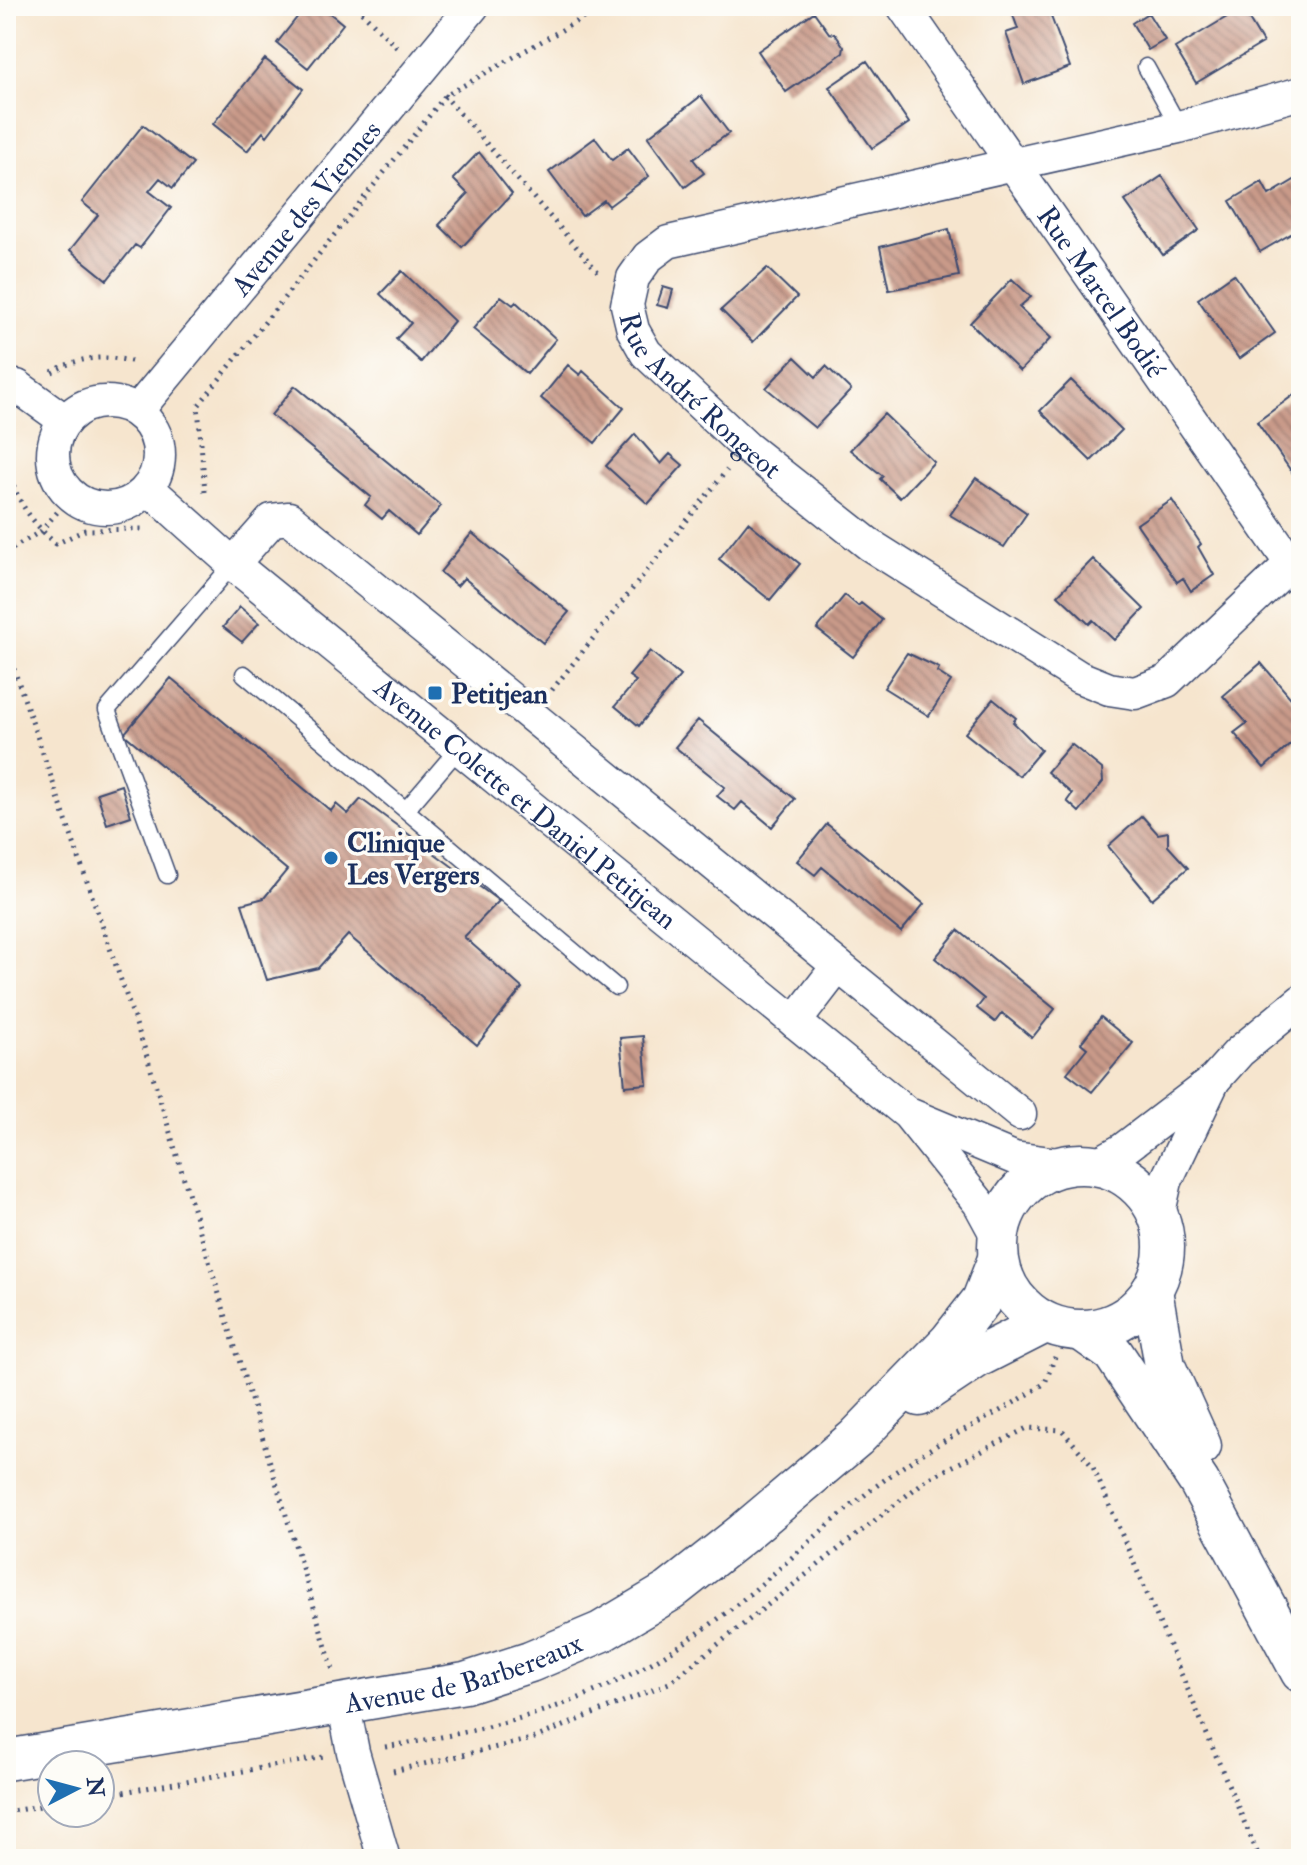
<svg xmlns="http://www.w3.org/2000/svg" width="1307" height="1865" font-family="'IM FELL Double Pica',serif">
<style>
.building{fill:url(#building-back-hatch)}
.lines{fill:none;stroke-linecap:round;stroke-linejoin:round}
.service-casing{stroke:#3c4a6f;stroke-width:19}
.minor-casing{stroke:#3c4a6f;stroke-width:35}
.tertiary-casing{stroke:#3c4a6f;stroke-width:43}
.path{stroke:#3c4a6f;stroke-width:5;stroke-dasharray:2 6;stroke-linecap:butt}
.service{stroke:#fff;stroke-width:16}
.minor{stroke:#fff;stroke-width:32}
.tertiary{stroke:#fff;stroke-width:40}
.poi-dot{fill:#1f6fb2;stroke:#fdfcf7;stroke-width:3}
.labels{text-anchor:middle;stroke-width:7;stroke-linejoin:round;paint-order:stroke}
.street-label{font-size:28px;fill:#1b2f5e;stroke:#fdfcf7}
.poi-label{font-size:28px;font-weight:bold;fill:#1b2f5e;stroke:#fdfcf7;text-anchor:start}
</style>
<defs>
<pattern id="building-back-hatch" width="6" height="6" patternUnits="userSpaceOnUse" patternTransform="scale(2)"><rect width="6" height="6" fill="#c99a89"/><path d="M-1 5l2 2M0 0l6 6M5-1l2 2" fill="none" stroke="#a27e73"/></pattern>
</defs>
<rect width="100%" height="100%" fill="#fdfcf7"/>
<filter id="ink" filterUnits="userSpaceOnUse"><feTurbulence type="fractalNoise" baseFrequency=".0125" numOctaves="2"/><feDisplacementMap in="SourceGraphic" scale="16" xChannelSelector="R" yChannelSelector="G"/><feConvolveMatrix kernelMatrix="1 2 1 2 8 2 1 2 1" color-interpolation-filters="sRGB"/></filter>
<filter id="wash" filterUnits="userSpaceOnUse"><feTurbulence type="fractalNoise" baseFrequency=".006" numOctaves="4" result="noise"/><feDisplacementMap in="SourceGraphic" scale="32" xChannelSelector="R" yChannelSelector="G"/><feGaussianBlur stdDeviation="1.8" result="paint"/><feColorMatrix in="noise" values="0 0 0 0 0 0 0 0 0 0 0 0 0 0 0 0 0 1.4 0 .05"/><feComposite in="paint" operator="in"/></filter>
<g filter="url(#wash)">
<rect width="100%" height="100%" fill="#f6e5ce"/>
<g id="blocks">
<path class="building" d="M 306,6 L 321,6 L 343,24 L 308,68 L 277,43 Z
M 1047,6 L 1070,67 L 1024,84 L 1006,33 L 1018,29 L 1010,7 Z
M 1242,8 L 1263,43 L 1196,83 L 1175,48 Z
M 814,12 L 829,33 L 835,34 L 844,47 L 843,53 L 786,92 L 758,51 Z
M 1148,13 L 1165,40 L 1148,50 L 1132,23 Z
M 265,59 L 303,89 L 267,136 L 263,132 L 247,151 L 213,124 Z
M 867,61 L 909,123 L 872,148 L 829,87 Z
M 701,96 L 729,133 L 693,159 L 704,173 L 685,187 L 648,137 Z
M 143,125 L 193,164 L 173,188 L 160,178 L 149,191 L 171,208 L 140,248 L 135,245 L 107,280 L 70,250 L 98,215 L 82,202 Z
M 595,138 L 612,160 L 628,148 L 649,176 L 609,206 L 604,200 L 582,216 L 549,172 Z
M 479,152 L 512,194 L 462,247 L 439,225 L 468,194 L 453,179 Z
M 1162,176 L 1199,230 L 1163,255 L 1125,201 Z
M 1301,176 L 1301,228 L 1260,252 L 1230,201 L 1262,182 L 1269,195 Z
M 949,229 L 959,276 L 889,290 L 880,247 Z
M 767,268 L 797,297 L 753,342 L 721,310 Z
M 402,271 L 454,321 L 421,362 L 396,339 L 411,323 L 380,294 Z
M 1234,274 L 1275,333 L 1239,359 L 1198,299 Z
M 1012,279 L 1031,297 L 1019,307 L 1051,338 L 1020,371 L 970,323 Z
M 663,287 L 673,290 L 668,308 L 657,305 Z
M 501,296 L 513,305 L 516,302 L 556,339 L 527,374 L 473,329 Z
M 795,357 L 816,377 L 826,366 L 851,390 L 815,428 L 766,388 Z
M 568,365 L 580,375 L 583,371 L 624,408 L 595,443 L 541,398 Z
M 1071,380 L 1122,430 L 1091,461 L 1040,411 Z
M 295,386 L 441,506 L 417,535 L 389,511 L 382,519 L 365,505 L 371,497 L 271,415 Z
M 1295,394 L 1301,403 L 1298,481 L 1257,422 Z
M 884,414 L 934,462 L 900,498 L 880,479 L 883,476 L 850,450 Z
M 635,434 L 661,464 L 670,454 L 683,465 L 648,504 L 606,466 Z
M 976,478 L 1027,513 L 1004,547 L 950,515 Z
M 1172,500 L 1201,544 L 1198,547 L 1214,575 L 1191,591 L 1183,578 L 1177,582 L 1137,524 Z
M 748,522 L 800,564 L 770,600 L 719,559 Z
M 472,533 L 569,612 L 543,643 L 464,578 L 457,586 L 440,572 Z
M 1093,559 L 1144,609 L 1114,640 L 1093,620 L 1089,624 L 1058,595 Z
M 845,595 L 858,606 L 861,603 L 882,620 L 853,657 L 817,629 Z
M 240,607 L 259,623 L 242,642 L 223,627 Z
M 650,651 L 680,676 L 639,726 L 615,706 L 636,681 L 629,676 Z
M 907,653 L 939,668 L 937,672 L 951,681 L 929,716 L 884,688 Z
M 1261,663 L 1301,710 L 1301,735 L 1264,768 L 1234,733 L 1247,723 L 1223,696 Z
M 171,678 L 331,811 L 336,804 L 348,814 L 361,799 L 499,901 L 464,937 L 522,988 L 477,1045 L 348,935 L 318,968 L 267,980 L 242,904 L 264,898 L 287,870 L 124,734 Z
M 993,699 L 1016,718 L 1013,722 L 1041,750 L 1019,776 L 965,733 Z
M 698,720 L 795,799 L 772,827 L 742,802 L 735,810 L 717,796 L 725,787 L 675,747 Z
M 1071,744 L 1102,769 L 1103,782 L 1079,812 L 1067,801 L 1072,794 L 1047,772 Z
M 121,785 L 131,816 L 107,824 L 97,793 Z
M 1142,816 L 1158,834 L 1168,832 L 1168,846 L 1188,868 L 1152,899 L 1108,846 Z
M 827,824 L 924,904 L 901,932 L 822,867 L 815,875 L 797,861 Z
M 958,930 L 1055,1009 L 1032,1038 L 1002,1013 L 995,1022 L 977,1008 L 984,999 L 935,958 Z
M 1101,1017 L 1133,1043 L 1092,1092 L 1067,1073 L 1087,1048 L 1081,1043 Z
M 643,1036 L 647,1084 L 625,1086 L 620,1038 Z"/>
</g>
</g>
<g filter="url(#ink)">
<use href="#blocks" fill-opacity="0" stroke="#3c4a6f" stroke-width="2"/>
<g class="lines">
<defs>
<path id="service" d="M 1146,67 L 1179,127
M 244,674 L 616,987
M 406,810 L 459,748
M 167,875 L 107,710 L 233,564"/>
<g id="minor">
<path id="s1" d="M 903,6 L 1301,578"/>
<path id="s2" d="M 1301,93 L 1179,127 L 668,242 L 648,257 L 633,278 L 627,305 L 633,330 L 646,353 L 746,447 L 870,545 L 1079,677 L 1109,689 L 1135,693 L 1167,681 L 1301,554"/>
<path d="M 17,386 L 64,420"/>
<circle cx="106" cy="455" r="53"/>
<path id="s3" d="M 137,411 L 473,6"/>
<path id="s4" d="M 148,488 L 233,564 L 908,1114 L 979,1203 L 998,1238"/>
<path d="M 233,564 L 272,520 L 289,518 L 1020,1114"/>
<path d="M 795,1022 L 838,966"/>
<path d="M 1214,1080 L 1239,1052 L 1301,1001"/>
<path d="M 911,1115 L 1014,1158 L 1065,1165"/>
<path d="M 1094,1166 L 1122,1150 L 1214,1080 L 1166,1181 L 1158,1217"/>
<path d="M 343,1702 L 353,1752 L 384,1859"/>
</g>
<g id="tertiary">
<circle cx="1081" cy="1247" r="83"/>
<path d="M 1152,1290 L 1165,1366 L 1201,1446"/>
<path d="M 1082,1331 L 1113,1353 L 1199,1482 L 1301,1672"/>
<path d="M 919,1396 L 976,1358 L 1045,1323"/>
<path id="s5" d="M 6,1760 L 465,1683 L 530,1662 L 601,1632 L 670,1591 L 741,1535 L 856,1438 L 949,1342 L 982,1300 L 998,1259"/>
</g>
</defs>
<use href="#service" class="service-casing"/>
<use href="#minor" class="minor-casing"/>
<use href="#tertiary" class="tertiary-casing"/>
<path class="path" d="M 356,6 L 397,48
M 444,95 L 600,274
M 52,372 C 80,356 105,355 135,362
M 12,422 C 0,474 18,510 56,544 L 85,530 L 143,529
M 205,492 L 198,406 L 445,96 L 604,6
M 6,553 L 41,531 L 71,496
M 6,646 L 145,1050 L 333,1670
M 552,690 L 727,470
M 385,1747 C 530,1723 623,1695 740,1602 C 795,1557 845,1506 904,1466 C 949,1434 1000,1415 1045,1383 L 1055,1357
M 393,1771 L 532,1739 L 669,1683 L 926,1480 L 1027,1428 L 1062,1430 L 1093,1467 L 1260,1859
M 100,1796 L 324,1757
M 6,1812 L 52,1804"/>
<use href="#service" class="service"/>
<use href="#minor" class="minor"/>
<use href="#tertiary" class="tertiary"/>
</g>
</g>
<g class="poi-dot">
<rect x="427" y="685" width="16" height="16" rx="4"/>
<circle cx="331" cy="858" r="8"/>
</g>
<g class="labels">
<g class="street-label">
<text dy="10" stroke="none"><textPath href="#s3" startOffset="264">Avenue des Viennes</textPath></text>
<text dy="10" stroke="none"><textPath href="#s1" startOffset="348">Rue Marcel Bodié</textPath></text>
<text dy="10" stroke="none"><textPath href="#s2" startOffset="848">Rue André Rongeot</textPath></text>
<text dy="10" stroke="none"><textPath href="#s4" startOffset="492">Avenue Colette et Daniel Petitjean</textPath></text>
<text dy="10" stroke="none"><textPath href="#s5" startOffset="466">Avenue de Barbereaux</textPath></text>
</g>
<g class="poi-label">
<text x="451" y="703">Petitjean</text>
<text x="347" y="852">Clinique<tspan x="347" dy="32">Les Vergers</tspan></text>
</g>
</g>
<rect width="1307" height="1865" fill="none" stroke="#fdfcf7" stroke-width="32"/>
<g transform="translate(76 1789) rotate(84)"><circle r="38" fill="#fdfcf7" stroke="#a3aaba" stroke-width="2"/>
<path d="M0-6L14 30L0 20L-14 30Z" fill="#1f6fb2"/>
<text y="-12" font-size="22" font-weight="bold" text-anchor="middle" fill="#1b2f5e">N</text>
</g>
</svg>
